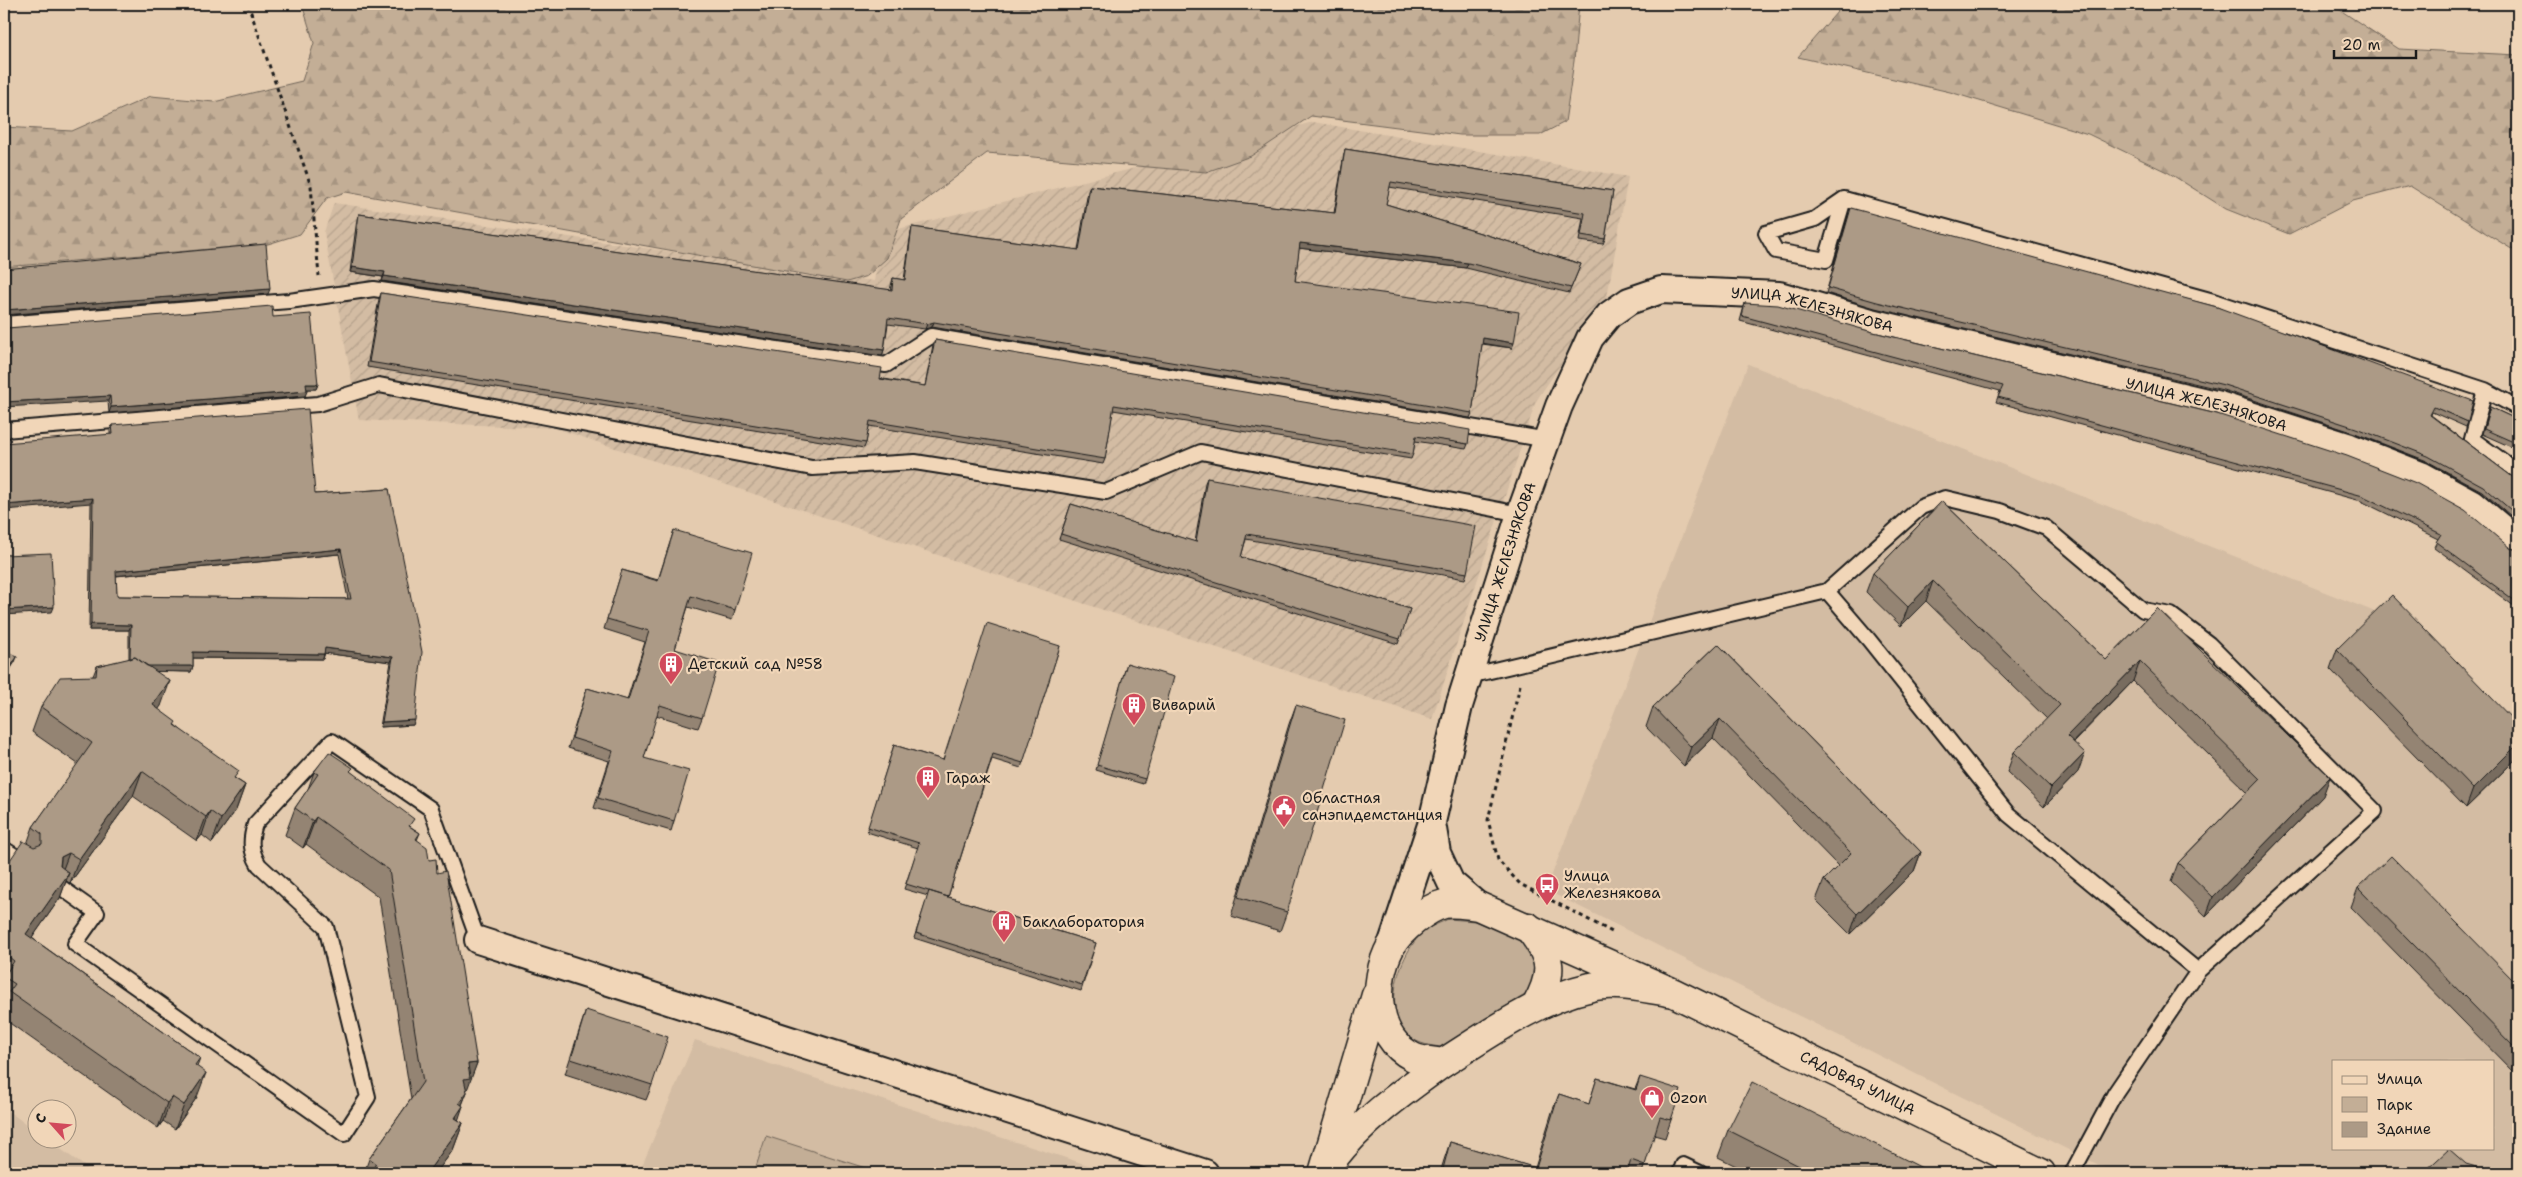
<svg xmlns="http://www.w3.org/2000/svg" width="2522" height="1177" font-family="'Shantell Sans',sans-serif">
<style>
.built{fill:#d3bca3;fill-rule:evenodd}
.industrial{fill:url(#industrial-furrows)}
.green{fill:#c3ae96;stroke:#706559}
.forest{fill:url(#forest-firs);stroke:#706559}
.lines{fill:none;stroke-linecap:round;stroke-linejoin:round}
.lane-casing{stroke:#1c1c1c;stroke-width:18}
.street-casing{stroke:#1c1c1c;stroke-width:30}
.secondary-casing{stroke:#1c1c1c;stroke-width:31}
.path{stroke:#1c1c1c;stroke-width:3;stroke-dasharray:4 4;stroke-linecap:butt}
.lane{stroke:#f1d6b8;stroke-width:14}
.street{stroke:#f1d6b8;stroke-width:26}
.secondary{stroke:#f1d6b8;stroke-width:28}
.wall{fill:#948473;stroke:#1c1c1c;fill-rule:evenodd}
.shaded-wall{fill:#786c5e;stroke:#1c1c1c}
.building{fill:#ac9a86;stroke:#1c1c1c;fill-rule:evenodd}
.labels{text-anchor:middle;stroke-width:4.5;stroke-linejoin:round;paint-order:stroke}
.street-label{font-size:15px;fill:#1c1c1c;stroke:#f1d6b8}
.poi-label{font-size:15px;fill:#1c1c1c;stroke:#f1d6b8;text-anchor:start}
</style>
<defs>
<pattern id="industrial-furrows" width="10" height="10" patternUnits="userSpaceOnUse" patternTransform="scale(1.25)"><rect width="10" height="10" fill="#d3bca3"/><path d="M-1 1l2-2M0 10L10 0M9 11l2-2" fill="none" stroke="#b5a18c"/></pattern>
<pattern id="forest-firs" width="22" height="20" patternUnits="userSpaceOnUse" patternTransform="scale(1.25)"><rect width="22" height="20" fill="#c3ae96"/><path d="M5 1l3.5 6h-7zM16 11l3.5 6h-7z" fill="#a79581"/></pattern>
</defs>
<rect width="100%" height="100%" fill="#e4cbaf"/>
<filter id="ink" filterUnits="userSpaceOnUse"><feTurbulence type="fractalNoise" baseFrequency=".02" numOctaves="2"/><feDisplacementMap in="SourceGraphic" scale="10" xChannelSelector="R" yChannelSelector="G"/><feConvolveMatrix kernelMatrix="1 2 1 2 8 2 1 2 1" color-interpolation-filters="sRGB"/></filter>
<g filter="url(#ink)">
<path class="built" d="M 1748,364 L 2388,617 L 2518,752 L 2518,1173 L 2115,1173 L 1546,890 ZM 2333,1061 L 2493,1061 L 2493,1148 L 2333,1148 Z
M 695,1040 L 1113,1173 L 639,1173 Z
M 4,1108 L 37,1132 L 38,1140 L 48,1140 L 94,1173 L 4,1173 Z"/>
<path class="industrial" d="M 1313,122 L 1628,177 L 1607,297 L 1536,401 L 1432,719 L 555,428 L 359,420 L 324,232 L 334,203 L 874,281 L 883,233 Z"/>
<path class="green" d="M 1448,919 L 1475,921 L 1522,941 L 1532,954 L 1536,970 L 1534,983 L 1528,993 L 1440,1047 C 1434,1046 1426,1045 1421,1043 C 1375,1026 1397,951 1427,929 C 1433,925 1441,923 1448,919 Z
M 766,1136 L 881,1173 L 754,1173 Z"/>
<path class="forest" d="M 302,4 L 1579,4 L 1574,61 L 1565,122 L 1540,135 L 1460,135 L 1311,116 L 1251,156 L 1206,172 L 987,153 L 901,219 L 887,258 L 867,276 L 847,282 L 346,192 L 327,198 L 300,234 L 268,244 L 4,267 L 4,127 L 72,131 L 151,96 L 214,102 L 302,81 L 314,43 Z
M 1844,4 L 2331,4 L 2399,49 L 2518,55 L 2518,253 L 2410,186 L 2353,201 L 2289,234 L 2226,209 L 2169,173 L 2088,134 L 1950,92 L 1798,57 Z"/>
<g class="lines">
<defs>
<path id="lane" d="M 1844,199 L 2217,302 L 2485,390 L 2518,408
M 1844,199 L 1826,260 L 1776,251 L 1766,233 L 1815,219 Z
M 4,324 L 289,301 L 374,289 L 886,365 L 931,336 L 1548,440
M 2485,390 L 2472,439 L 2518,472
M 4,430 L 318,404 L 379,385 L 812,468 L 915,462 L 1106,492 L 1201,452 L 1520,514
M 1827,591 L 1921,507 L 1945,498 L 2000,511 L 2046,528 L 2143,610 L 2171,615 L 2209,644 L 2375,811 L 2198,971 L 2115,1093 L 2072,1173
M 1469,676 L 1827,591 L 1869,640 L 2008,814 L 2198,971
M 4,849 L 26,863
M 59,886 L 97,913 L 75,944 L 344,1134 L 368,1097 L 326,927 L 259,865 C 250,850 250,840 255,824 L 332,741 L 431,809 L 478,940
M 1680,1173 L 1683,1165 L 1700,1173"/>
<g id="street">
<path d="M 1432,823 L 1437,853 L 1451,883 L 1478,906"/>
<path d="M 478,940 L 1205,1173"/>
<path id="s1" d="M 1391,946 L 1432,822 L 1459,706 L 1520,514 L 1559,406 L 1590,338 L 1609,315 L 1629,301 L 1661,290 L 1779,295 L 1871,322 L 2219,405 L 2350,447 L 2421,475 L 2472,503 L 2518,542"/>
</g>
<g id="secondary">
<path d="M 1528,927 C 1552,957 1555,972 1536,1006"/>
<path id="s2" d="M 1674,993 C 1650,989 1615,981 1591,987 C 1537,999 1489,1034 1443,1063 C 1434,1061 1421,1061 1413,1057 C 1373,1037 1372,981 1391,946 C 1400,930 1427,908 1444,904 C 1454,902 1468,905 1478,906 L 1674,993 L 2041,1173"/>
<path d="M 1333,1159 C 1364,1119 1403,1092 1443,1063"/>
<path d="M 1323,1173 L 1376,995"/>
</g>
</defs>
<use href="#lane" class="lane-casing"/>
<use href="#street" class="street-casing"/>
<use href="#secondary" class="secondary-casing"/>
<path class="path" d="M 248,4 L 311,186 L 319,276
M 1520,685 L 1488,820 L 1498,860 L 1520,884 L 1614,933"/>
<use href="#lane" class="lane"/>
<use href="#street" class="street"/>
<use href="#secondary" class="secondary"/>
</g>
<path class="wall" d="M 1345,149 L 1613,191 L 1605,239 L 1603,244 L 1579,241 L 1583,218 L 1389,187 L 1386,204 L 1581,264 L 1569,293 L 1466,268 L 1299,248 L 1295,281 L 1512,348 L 1482,344 L 1472,413 L 1470,418 L 932,327 L 925,329 L 888,324 L 884,350 L 882,356 L 382,281 L 383,277 L 350,272 L 357,219 L 359,214 L 890,290 L 893,278 L 904,280 L 911,232 L 912,227 L 1078,250 L 1088,191 L 1090,186 L 1334,213 L 1344,154 Z
M 1849,213 L 2217,307 L 2468,422 L 2466,427 L 2432,412 L 2431,415 L 2518,481 L 2518,522 L 2482,491 L 2427,461 L 2355,433 L 2223,390 L 1875,308 L 1826,293 Z
M 381,293 L 925,386 L 933,345 L 935,340 L 1468,444 L 1466,449 L 1415,441 L 1413,454 L 1411,459 L 1113,410 L 1105,459 L 1103,464 L 869,426 L 866,443 L 864,448 L 367,367 L 379,299 Z
M 1745,303 L 1869,331 L 2217,414 L 2510,548 L 2518,550 L 2518,609 L 2434,547 L 2438,539 L 2361,501 L 1996,402 L 2000,391 L 1740,321 Z
M 273,317 L 318,384 L 316,389 L 307,389 L 305,396 L 109,413 L 108,401 L 7,328 Z
M 2490,407 L 2518,420 L 2518,450 L 2482,434 Z
M 112,425 L 315,494 L 389,489 L 413,725 L 380,727 L 391,662 L 325,653 L 323,659 L 193,658 L 193,666 L 191,672 L 155,671 L 161,706 L 158,709 L 175,725 L 236,779 L 245,785 L 236,810 L 212,843 L 202,835 L 197,841 L 133,796 L 70,883 L 66,881 L 60,898 L 32,938 L 200,1058 L 197,1066 L 197,1097 L 175,1129 L 163,1121 L 158,1128 L 4,1019 L 4,869 L 27,844 L 33,827 L 78,764 L 32,732 L 41,707 L 93,676 L 97,666 L 129,659 L 129,630 L 89,630 L 91,503 L 110,434 L 110,430 ZM 339,554 L 348,599 L 117,596 L 116,576 Z
M 1207,478 L 1467,573 L 1465,579 L 1246,539 L 1241,557 L 1410,609 L 1398,644 L 1059,539 L 1071,504 L 1195,542 L 1205,483 Z
M 1942,501 L 2106,660 L 2157,608 L 2323,796 L 2206,916 L 2171,882 L 2178,863 L 2247,792 L 2133,681 L 2074,742 L 2078,772 L 2044,807 L 2007,772 L 2014,752 L 2047,719 L 1926,601 L 1901,626 L 1866,592 L 1873,573 Z
M 674,530 L 735,610 L 732,620 L 688,607 L 675,649 L 702,718 L 698,728 L 656,715 L 644,758 L 674,821 L 671,831 L 594,808 L 609,761 L 568,748 L 587,688 L 627,700 L 645,642 L 604,629 L 622,570 L 658,580 Z
M 1718,644 L 1921,852 L 1914,871 L 1850,934 L 1816,900 L 1824,880 L 1838,866 L 1713,738 L 1684,766 L 1646,727 L 1653,707 Z
M 1060,646 L 1021,768 L 992,759 L 948,897 L 1096,943 L 1081,991 L 914,938 L 928,896 L 904,889 L 918,848 L 867,832 L 894,745 L 943,760 Z
M 2337,649 L 2518,725 L 2518,757 L 2466,808 L 2330,669 Z
M 1127,663 L 1145,779 L 1143,784 L 1096,770 Z
M 1296,705 L 1287,912 L 1280,931 L 1231,916 L 1289,724 Z
M 314,772 L 351,772 L 411,827 L 420,833 L 417,840 L 429,860 L 437,873 L 477,1063 L 466,1090 L 467,1092 L 462,1105 L 458,1120 L 463,1123 L 453,1150 L 436,1173 L 364,1173 L 369,1159 L 411,1099 L 379,897 L 306,844 L 303,848 L 285,835 L 295,808 L 308,789 Z
M 2358,888 L 2518,985 L 2518,1077 L 2351,907 Z
M 586,1010 L 652,1085 L 646,1100 L 565,1074 Z
M 1640,1077 L 1671,1120 L 1665,1138 L 1654,1135 L 1642,1173 L 1440,1173 L 1444,1160 L 1450,1142 L 1535,1168 L 1552,1112 L 1559,1094 L 1589,1104 L 1597,1078 L 1635,1089 Z
M 1728,1130 L 1932,1173 L 1750,1173 L 1718,1157 Z"/>
<path class="shaded-wall" d="M 1300,243 L 1468,263 L 1466,268 L 1298,248 Z
M 352,267 L 385,272 L 383,277 L 350,272 Z
M 384,276 L 884,350 L 882,356 L 382,281 Z
M 270,289 L 268,294 L 4,315 L 4,311 L 5,310 Z
M 934,322 L 932,327 L 925,329 L 927,324 Z
M 1483,338 L 1514,343 L 1512,348 L 1481,343 Z
M 306,384 L 318,384 L 316,389 L 304,389 Z
M 307,391 L 305,396 L 109,413 L 111,407 Z
M 110,396 L 108,401 L 4,407 L 4,402 Z
M 93,498 L 91,503 L 4,510 L 4,505 Z
M 341,549 L 339,554 L 114,576 L 116,571 Z
M 1933,581 L 1926,601 L 1901,626 L 1908,607 Z
M 54,607 L 52,612 L 4,615 L 4,610 Z
M 91,624 L 131,625 L 129,630 L 89,630 Z
M 325,648 L 393,657 L 391,662 L 323,653 Z
M 193,652 L 324,654 L 323,659 L 191,658 Z
M 17,657 L 15,662 L 4,679 L 4,677 Z
M 2140,661 L 2133,681 L 2060,755 L 2067,736 Z
M 130,665 L 193,666 L 191,672 L 129,671 Z
M 170,681 L 161,706 L 144,730 L 153,705 Z
M 1720,719 L 1713,738 L 1684,766 L 1691,747 Z
M 415,720 L 413,725 L 380,727 L 382,722 Z
M 2518,744 L 2518,757 L 2466,808 L 2473,789 Z
M 2085,753 L 2078,772 L 2044,807 L 2051,788 Z
M 142,771 L 133,796 L 70,883 L 79,859 Z
M 2330,777 L 2323,796 L 2206,916 L 2213,897 Z
M 245,785 L 236,810 L 212,843 L 221,819 Z
M 210,811 L 202,835 L 197,841 L 206,817 Z
M 316,817 L 306,844 L 303,848 L 313,821 Z
M 1921,852 L 1914,871 L 1850,934 L 1857,914 Z
M 69,853 L 60,877 L 61,857 Z
M 69,873 L 60,898 L 18,958 L 26,934 Z
M 477,1063 L 467,1090 L 466,1090 L 467,1092 L 459,1112 L 463,1106 L 454,1133 L 460,1091 L 468,1064 Z
M 206,1073 L 197,1097 L 175,1129 L 184,1105 Z
M 172,1097 L 163,1121 L 158,1128 L 167,1103 Z
M 463,1123 L 453,1150 L 436,1173 L 427,1173 Z"/>
<path class="building" d="M 1345,149 L 1613,191 L 1605,239 L 1581,235 L 1585,213 L 1391,182 L 1386,204 L 1581,264 L 1571,288 L 1468,263 L 1300,243 L 1295,281 L 1519,312 L 1514,343 L 1483,338 L 1472,413 L 934,322 L 927,324 L 888,318 L 884,350 L 384,276 L 385,272 L 352,267 L 359,214 L 892,290 L 893,278 L 905,280 L 912,227 L 1079,250 L 1090,186 L 1335,213 Z
M 1851,208 L 2217,307 L 2473,401 L 2468,422 L 2434,407 L 2430,415 L 2518,481 L 2518,516 L 2483,486 L 2428,456 L 2356,428 L 2224,385 L 1877,302 L 1828,288 Z
M 266,244 L 270,289 L 5,310 L 4,311 L 4,269 Z
M 381,293 L 882,368 L 880,379 L 925,386 L 935,340 L 1470,430 L 1468,444 L 1416,436 L 1413,454 L 1114,405 L 1105,459 L 870,421 L 866,443 L 369,362 Z
M 1745,303 L 1778,305 L 1869,331 L 2217,414 L 2347,456 L 2416,483 L 2465,510 L 2510,548 L 2518,550 L 2518,603 L 2436,542 L 2441,534 L 2363,496 L 1998,397 L 2003,386 L 1742,316 Z
M 272,306 L 273,317 L 311,314 L 318,384 L 306,384 L 307,391 L 111,407 L 110,396 L 4,402 L 4,327 L 7,328 Z
M 2490,407 L 2518,420 L 2518,444 L 2484,429 Z
M 308,409 L 315,494 L 389,489 L 422,652 L 415,720 L 382,722 L 393,657 L 325,648 L 324,654 L 193,652 L 193,666 L 147,666 L 135,657 L 130,659 L 131,625 L 91,624 L 93,498 L 4,505 L 4,443 L 113,434 L 112,425 ZM 341,549 L 351,599 L 117,596 L 116,571 Z
M 1207,478 L 1476,526 L 1467,573 L 1247,534 L 1241,557 L 1410,609 L 1400,639 L 1061,534 L 1071,504 L 1196,542 Z
M 1942,501 L 2106,660 L 2157,608 L 2330,777 L 2213,897 L 2178,863 L 2260,779 L 2140,661 L 2067,736 L 2085,753 L 2051,788 L 2014,752 L 2060,705 L 1933,581 L 1908,607 L 1873,573 Z
M 674,530 L 752,553 L 735,610 L 691,596 L 675,649 L 719,663 L 702,718 L 660,705 L 644,758 L 689,771 L 674,821 L 598,798 L 613,751 L 572,738 L 587,688 L 628,700 L 649,631 L 607,619 L 622,570 L 658,581 Z
M 51,553 L 54,607 L 4,610 L 4,555 Z
M 2392,595 L 2518,725 L 2518,744 L 2473,789 L 2337,649 Z
M 987,623 L 1060,646 L 1023,763 L 993,754 L 948,897 L 906,884 L 919,843 L 868,827 L 894,745 L 943,760 Z
M 1718,644 L 1921,852 L 1857,914 L 1824,880 L 1851,853 L 1720,719 L 1691,747 L 1653,707 Z
M 4,649 L 17,657 L 4,677 Z
M 135,657 L 170,681 L 153,705 L 176,722 L 174,725 L 239,771 L 234,778 L 245,785 L 221,819 L 210,811 L 206,817 L 142,771 L 79,859 L 69,853 L 61,857 L 60,866 L 69,873 L 26,934 L 200,1058 L 195,1065 L 206,1073 L 184,1105 L 172,1097 L 167,1103 L 9,992 L 15,984 L 4,977 L 14,961 L 4,953 L 4,869 L 23,841 L 34,847 L 42,844 L 42,834 L 33,827 L 92,743 L 41,707 L 60,677 L 96,676 L 97,666 Z
M 1127,663 L 1174,677 L 1145,779 L 1097,765 Z
M 1296,705 L 1345,720 L 1287,912 L 1238,897 Z
M 329,752 L 353,768 L 350,771 L 414,819 L 409,826 L 420,833 L 416,839 L 427,847 L 429,860 L 436,859 L 437,873 L 446,871 L 477,1063 L 468,1064 L 470,1078 L 464,1079 L 467,1092 L 459,1103 L 463,1106 L 455,1118 L 463,1123 L 427,1173 L 369,1173 L 376,1164 L 369,1159 L 423,1082 L 389,870 L 316,817 L 313,821 L 295,808 L 318,774 L 314,772 Z
M 2391,856 L 2518,985 L 2518,1051 L 2358,888 Z
M 929,891 L 1096,943 L 1082,985 L 916,933 Z
M 586,1010 L 668,1037 L 652,1085 L 571,1059 Z
M 1640,1077 L 1681,1090 L 1671,1120 L 1660,1117 L 1645,1165 L 1631,1160 L 1627,1173 L 1442,1173 L 1450,1142 L 1536,1168 L 1559,1094 L 1589,1104 L 1597,1078 L 1636,1090 Z
M 1752,1082 L 1932,1173 L 1813,1173 L 1728,1130 Z
M 2449,1149 L 2466,1164 L 2496,1173 L 2423,1173 Z"/>
</g>
<defs>
<symbol id="building-pin" viewBox="-11 -11 22 30"><path d="M0 17L-7.5 6A9.5 9.5 0 1 1 7.5 6Z" fill="#d1495b" stroke="#f1d6b8"/><path d="M-4-6H4V6H1V3H-1V6H-4ZM-2.5-4.3h1.7v1.8h-1.7ZM.8-4.3h1.7v1.8H.8ZM-2.5-1h1.7V.8h-1.7ZM.8-1h1.7V.8H.8Z" fill="#fff"/></symbol>
<symbol id="civic-pin" viewBox="-11 -11 22 30"><path d="M0 17L-7.5 6A9.5 9.5 0 1 1 7.5 6Z" fill="#d1495b" stroke="#f1d6b8"/><path d="M-.6-6.5H3V-4.5H.6V-3L4-1V1h2V6H-6V1h2V-1L-.6-3ZM-1.2 2.5V6h2.4V2.5Z" fill="#fff"/></symbol>
<symbol id="bus-pin" viewBox="-11 -11 22 30"><path d="M0 17L-7.5 6A9.5 9.5 0 1 1 7.5 6Z" fill="#d1495b" stroke="#f1d6b8"/><path d="M-5-6H5V4H4V6H2V4H-2V6H-4V4H-5ZM-3.5-4V0h7V-4ZM-3.5 1.2v1.5H-2V1.2ZM2 1.2v1.5H3.5V1.2Z" fill="#fff"/></symbol>
<symbol id="shop-pin" viewBox="-11 -11 22 30"><path d="M0 17L-7.5 6A9.5 9.5 0 1 1 7.5 6Z" fill="#d1495b" stroke="#f1d6b8"/><path d="M-5-2.5h2.3a2.7 3.5 0 0 1 5.4 0H5L5.5 6h-11ZM-1.5-2.5h3a1.5 2.3 0 0 0-3 0Z" fill="#fff"/></symbol>
</defs>
<g fill-rule="evenodd">
<use href="#building-pin" x="657" y="650" width="28" height="38"/>
<use href="#building-pin" x="1120" y="691" width="28" height="38"/>
<use href="#building-pin" x="914" y="764" width="28" height="38"/>
<use href="#civic-pin" x="1270" y="793" width="28" height="38"/>
<use href="#bus-pin" x="1533" y="871" width="28" height="38"/>
<use href="#building-pin" x="990" y="908" width="28" height="38"/>
<use href="#shop-pin" x="1638" y="1084" width="28" height="38"/>
</g>
<g class="labels">
<g class="street-label">
<text dy="5" stroke="none"><textPath href="#s1" startOffset="882">УЛИЦА ЖЕЛЕЗНЯКОВА</textPath></text>
<text dy="5" stroke="none"><textPath href="#s1" startOffset="1288">УЛИЦА ЖЕЛЕЗНЯКОВА</textPath></text>
<text dy="5" stroke="none"><textPath href="#s1" startOffset="401">УЛИЦА ЖЕЛЕЗНЯКОВА</textPath></text>
<text dy="5" stroke="none"><textPath href="#s2" startOffset="929">САДОВАЯ УЛИЦА</textPath></text>
</g>
<g class="poi-label">
<text x="688" y="669">Детский сад №58</text>
<text x="1152" y="710">Виварий</text>
<text x="946" y="783">Гараж</text>
<text x="1302" y="803">Областная<tspan x="1302" dy="17">санэпидемстанция</tspan></text>
<text x="1564" y="881">Улица<tspan x="1564" dy="17">Железнякова</tspan></text>
<text x="1022" y="927">Баклаборатория</text>
<text x="1670" y="1103">Ozon</text>
</g>
</g>
<rect width="2522" height="1177" fill="none" stroke="#f1d6b8" stroke-width="20"/>
<rect x="10" y="10" width="2502" height="1157" fill="none" stroke="#1c1c1c" stroke-width="2" filter="url(#ink)"/>
<rect x="2332" y="1060" width="162" height="90" fill="#f1d6b8" stroke="#9c8c7a"/>
<rect x="2342" y="1076" width="25" height="8" fill="#f1d6b8" stroke="#9c8c7a"/>
<text x="2377" y="1084" font-size="15" fill="#1c1c1c">Улица</text>
<rect x="2342" y="1097" width="25" height="15" fill="#c3ae96" stroke="#9c8c7a"/>
<text x="2377" y="1110" font-size="15" fill="#1c1c1c">Парк</text>
<rect x="2342" y="1122" width="25" height="15" fill="#ac9a86" stroke="#9c8c7a"/>
<text x="2377" y="1134" font-size="15" fill="#1c1c1c">Здание</text>
<g transform="translate(52 1124) rotate(297)"><circle r="24" fill="#f1d6b8" stroke="#9c8c7a"/>
<path d="M0-4L9 19L0 12L-9 19Z" fill="#d1495b"/>
<text y="-8" font-size="14" font-weight="bold" text-anchor="middle" fill="#1c1c1c">С</text>
</g>
<path d="M2334 50v8h82v-8" fill="none" stroke="#1c1c1c" stroke-width="2.5"/>
<text x="2342" y="50" font-size="15" fill="#1c1c1c" stroke="#f1d6b8" stroke-width="4" paint-order="stroke">20 m</text>
</svg>
